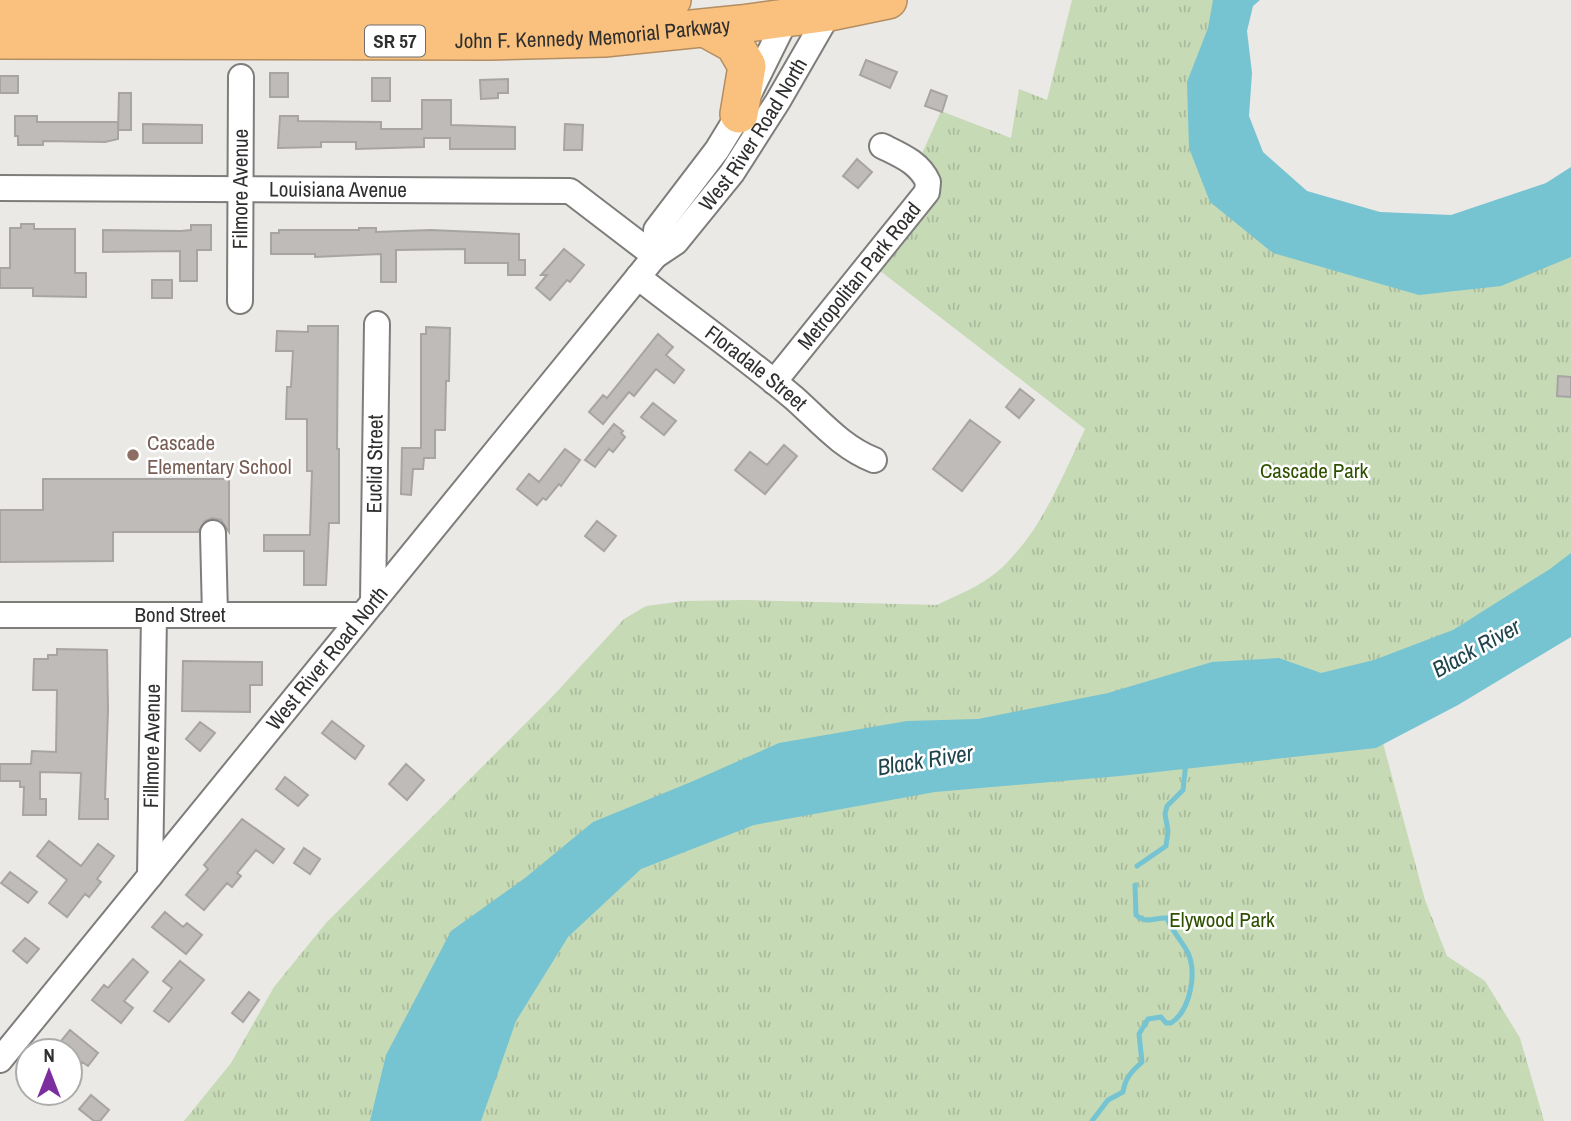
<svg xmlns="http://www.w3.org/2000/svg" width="1571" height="1121" font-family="'Archivo Narrow',sans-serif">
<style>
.park{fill:url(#park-tufts)}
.water{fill:#76c3d2}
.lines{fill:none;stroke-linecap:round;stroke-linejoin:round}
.stream{stroke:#76c3d2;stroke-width:5}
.building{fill:#bebbb9;stroke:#a8a4a3;stroke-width:2}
.minor-casing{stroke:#7f7d7b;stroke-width:28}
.highway-casing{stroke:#b38e62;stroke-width:40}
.minor{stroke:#fff;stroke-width:24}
.highway{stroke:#fac17e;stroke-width:37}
.education-dot{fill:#8d6e63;stroke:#fff;stroke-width:2.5}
.labels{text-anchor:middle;stroke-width:5;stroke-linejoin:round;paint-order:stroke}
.shield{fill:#fff;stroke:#6e6d6d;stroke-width:2}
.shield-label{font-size:19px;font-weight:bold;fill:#302f2e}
.street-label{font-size:21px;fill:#302f2e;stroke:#fff}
.education-label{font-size:21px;fill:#785e54;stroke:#fff;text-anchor:start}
.park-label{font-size:21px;fill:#2f5000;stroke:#fff}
.water-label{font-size:23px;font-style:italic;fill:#1f444b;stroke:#fff}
</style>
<defs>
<pattern id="park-tufts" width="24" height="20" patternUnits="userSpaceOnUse" patternTransform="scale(1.75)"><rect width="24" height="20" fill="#c6dab6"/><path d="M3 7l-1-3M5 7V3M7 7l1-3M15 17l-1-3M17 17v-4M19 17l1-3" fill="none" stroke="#aabb9d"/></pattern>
</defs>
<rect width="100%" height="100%" fill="#eae9e6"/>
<path class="park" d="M 1072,0 L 1240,0 L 1217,120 L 1308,231 L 1571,207 L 1571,594 L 1371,698 L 1425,900 L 1447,956 L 1485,981 L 1520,1038 L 1544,1121 L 184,1121 L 231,1063 L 274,987 L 326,923 L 551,698 L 624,619 L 646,606 L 684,601 L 746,600 L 937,605 C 957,595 981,586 998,571 C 1041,533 1061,479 1085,429 L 875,267 L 927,208 L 920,158 L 941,111 L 1011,138 L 1019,89 L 1047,100 Z"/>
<path class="water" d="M 1213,0 L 1260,0 L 1253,6 L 1247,31 L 1252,73 L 1249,116 L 1263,152 L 1307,191 L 1380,212 L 1451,215 L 1546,183 L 1571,167 L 1571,257 L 1501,286 L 1419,295 L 1273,253 L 1210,202 L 1189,148 L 1187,82 L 1208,28 Z
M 1571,553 L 1571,637 L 1458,705 L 1376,748 L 1120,776 L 935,792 L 754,825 L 641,869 L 568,937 L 516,1021 L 481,1121 L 370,1121 L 386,1055 L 451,931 L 525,878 L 593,822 L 691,782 L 779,743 L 907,721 L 978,719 L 1108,693 L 1212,662 L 1279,658 L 1321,673 L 1374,660 L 1453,630 L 1550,569 Z"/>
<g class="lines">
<path class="stream" d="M 1137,866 L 1166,846 L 1168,831 L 1165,814 L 1167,806 L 1183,790 L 1186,762
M 1092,1121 L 1108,1100 L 1123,1092 C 1125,1078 1132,1071 1142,1062 L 1139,1034 L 1148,1019 L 1161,1017 L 1166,1023 L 1171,1023 C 1190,1011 1198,972 1187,951 C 1181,940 1172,931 1167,918 C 1155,917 1147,925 1136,915 L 1135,885"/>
</g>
<path class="building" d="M 866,60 L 897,72 L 890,88 L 860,75 Z
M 270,73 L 288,73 L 288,97 L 270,97 Z
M 0,76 L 18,76 L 18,93 L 0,93 Z
M 372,78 L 390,78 L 390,101 L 372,101 Z
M 508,79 L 508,93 L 498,93 L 498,98 L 481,99 L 480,80 Z
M 931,90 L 947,96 L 942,112 L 925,106 Z
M 119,93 L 131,93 L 131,130 L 118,130 Z
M 422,100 L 451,100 L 451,125 L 515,127 L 515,149 L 450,149 L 450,138 L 424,138 L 424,147 L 356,149 L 356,142 L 321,142 L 321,147 L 278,148 L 280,116 L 298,116 L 298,121 L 381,122 L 381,129 L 422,129 Z
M 15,116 L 37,116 L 37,122 L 118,122 L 118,139 L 105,142 L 43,141 L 43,145 L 18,145 L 18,136 L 15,136 Z
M 143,124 L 202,125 L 202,143 L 143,143 Z
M 565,124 L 583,125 L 582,150 L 564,150 Z
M 857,159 L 872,172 L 858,188 L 843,176 Z
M 21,224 L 34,224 L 34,229 L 75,229 L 75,273 L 86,273 L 86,297 L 33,296 L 33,288 L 0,288 L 0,268 L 10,268 L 10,228 L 21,228 Z
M 191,225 L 211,225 L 211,250 L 197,250 L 197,281 L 180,281 L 180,251 L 103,252 L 103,230 L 181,231 L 191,230 Z
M 359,228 L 376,228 L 376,232 L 431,230 L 519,234 L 519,260 L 525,260 L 525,275 L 508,275 L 508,263 L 465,263 L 465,249 L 396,250 L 396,282 L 381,282 L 381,254 L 315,257 L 315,254 L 271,254 L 271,233 L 279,233 L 279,230 L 359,230 Z
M 564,249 L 584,265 L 570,282 L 567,280 L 550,300 L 536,288 L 547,275 L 541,275 Z
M 152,280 L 172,280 L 172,298 L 152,298 Z
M 308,326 L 338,326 L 337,449 L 339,449 L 339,523 L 329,523 L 326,585 L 304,585 L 304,551 L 264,551 L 264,535 L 310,535 L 312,471 L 307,471 L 307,419 L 286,419 L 287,387 L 291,387 L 293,351 L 276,351 L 277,331 L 308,332 Z
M 426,327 L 450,328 L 449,381 L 446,381 L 445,430 L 435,430 L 435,458 L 424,458 L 423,469 L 413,469 L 411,495 L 401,494 L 402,448 L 421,448 L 421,334 L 426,334 Z
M 658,334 L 673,347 L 666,355 L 684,370 L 674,383 L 656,369 L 634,396 L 629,392 L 603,424 L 589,412 L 603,395 L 607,398 Z
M 1558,376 L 1571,377 L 1571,397 L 1557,396 Z
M 1020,389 L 1034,400 L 1019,418 L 1006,407 Z
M 653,403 L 676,421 L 664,435 L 641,417 Z
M 970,420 L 1000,442 L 962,491 L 933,469 Z
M 614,424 L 623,431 L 621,433 L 625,437 L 613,452 L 609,449 L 595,467 L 585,460 Z
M 784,445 L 797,456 L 765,494 L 735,470 L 750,452 L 767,465 Z
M 565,449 L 580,460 L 561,486 L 559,484 L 546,500 L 543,498 L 537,505 L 517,489 L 529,474 L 539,482 Z
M 43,479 L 229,479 L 229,532 L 221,520 L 212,518 L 205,521 L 198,532 L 113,532 L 113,561 L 0,562 L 0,510 L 43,510 Z
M 597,521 L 616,536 L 604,551 L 585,536 Z
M 57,649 L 107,650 L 108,710 L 105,799 L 108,799 L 108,819 L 79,819 L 81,773 L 40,772 L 40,799 L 46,799 L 46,815 L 23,815 L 24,787 L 20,787 L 20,781 L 0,781 L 0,764 L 31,764 L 32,751 L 56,752 L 57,690 L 33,690 L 34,659 L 48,659 L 48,655 L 57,655 Z
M 183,661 L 262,662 L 262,685 L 250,685 L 250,712 L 182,711 Z
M 332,721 L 364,746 L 355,759 L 322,733 Z
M 200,722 L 215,733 L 200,751 L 186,739 Z
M 406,764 L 424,780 L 407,800 L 389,784 Z
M 285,777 L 308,795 L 298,806 L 276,789 Z
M 242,819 L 284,849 L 273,863 L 256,850 L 237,873 L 241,876 L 232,887 L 227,883 L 204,910 L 186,895 L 208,869 L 204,865 Z
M 49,841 L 81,866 L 98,844 L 114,856 L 97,879 L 101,882 L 89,897 L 85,894 L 67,917 L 49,903 L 67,880 L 37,856 Z
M 304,848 L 320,859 L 310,874 L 294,863 Z
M 10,872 L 37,892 L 28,903 L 1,883 Z
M 165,912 L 183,927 L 187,923 L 202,935 L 186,954 L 152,927 Z
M 25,938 L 39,949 L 27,963 L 13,951 Z
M 133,959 L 148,972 L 124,1001 L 133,1008 L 121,1023 L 92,1000 L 104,985 L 108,988 Z
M 180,961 L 204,980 L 169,1022 L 154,1011 L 172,988 L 163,981 Z
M 249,992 L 259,1000 L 243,1022 L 232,1013 Z
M 70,1030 L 98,1053 L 88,1066 L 82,1062 L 70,1077 L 70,1051 L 53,1051 Z
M 91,1095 L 109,1110 L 100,1121 L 94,1121 L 79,1109 Z"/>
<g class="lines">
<defs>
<g id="minor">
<path id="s1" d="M 0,188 L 570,191 L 655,256"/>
<path d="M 655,256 L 656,230 L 717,150 L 739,114 L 791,9"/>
<path id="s2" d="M 638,277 C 690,318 744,356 794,398 C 820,421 841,447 874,460"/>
<path id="s3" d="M 240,301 L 241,77"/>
<path id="s4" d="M 774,382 L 927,192 L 928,182 C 919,162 900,155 882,146"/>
<path d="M 213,533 L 215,615"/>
<path id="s5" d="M 373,602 L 377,324"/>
<path id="s6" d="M 0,615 L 362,615"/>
<path id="s7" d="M 150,876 L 154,615"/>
<path id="s8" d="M 0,1060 L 638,277 L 655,256 L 676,242 L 732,173 L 778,101 L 834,4"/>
</g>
<g id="highway">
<path d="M 0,7 L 431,10 L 601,6 L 672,0"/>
<path d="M 705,28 L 734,44 L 747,66 L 739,114"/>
<path id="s9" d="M 0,40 L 490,41 L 604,38 L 741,24 L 830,12 L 888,0"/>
</g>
</defs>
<use href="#minor" class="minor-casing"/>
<use href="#highway" class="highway-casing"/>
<use href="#minor" class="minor"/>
<use href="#highway" class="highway"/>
</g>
<circle class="education-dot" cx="133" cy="455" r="7"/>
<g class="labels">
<rect class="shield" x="365" y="25.5" width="60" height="31" rx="5"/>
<g class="shield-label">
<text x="395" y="48">SR 57</text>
</g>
<g class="street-label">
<text dy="7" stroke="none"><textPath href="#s9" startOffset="593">John F. Kennedy Memorial Parkway</textPath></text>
<text dy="7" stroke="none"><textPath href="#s8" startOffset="1195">West River Road North</textPath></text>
<text dy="7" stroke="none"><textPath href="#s3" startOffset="112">Filmore Avenue</textPath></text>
<text dy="7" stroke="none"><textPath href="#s1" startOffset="338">Louisiana Avenue</textPath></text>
<text dy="7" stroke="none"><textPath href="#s4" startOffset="136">Metropolitan Park Road</textPath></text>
<text dy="7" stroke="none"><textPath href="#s2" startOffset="149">Floradale Street</textPath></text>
<text dy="7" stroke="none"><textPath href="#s5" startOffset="138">Euclid Street</textPath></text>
<text dy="7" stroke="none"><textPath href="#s6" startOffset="180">Bond Street</textPath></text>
<text dy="7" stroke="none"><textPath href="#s8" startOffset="518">West River Road North</textPath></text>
<text dy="7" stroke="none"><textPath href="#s7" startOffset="130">Fillmore Avenue</textPath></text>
</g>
<g class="education-label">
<text x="147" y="450">Cascade<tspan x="147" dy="24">Elementary School</tspan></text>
</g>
<g class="park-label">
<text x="1314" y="478">Cascade Park</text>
<text x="1222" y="927">Elywood Park</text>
</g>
<g class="water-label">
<text transform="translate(1476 648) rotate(-29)" y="8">Black River</text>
<text transform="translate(925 760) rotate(-9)" y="8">Black River</text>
</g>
</g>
<g transform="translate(49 1072)"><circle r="33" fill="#ffffff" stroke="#acacab" stroke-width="2"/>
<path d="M0-5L12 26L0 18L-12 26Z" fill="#7d2e9e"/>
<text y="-10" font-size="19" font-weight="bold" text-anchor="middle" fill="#302f2e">N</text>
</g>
</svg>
